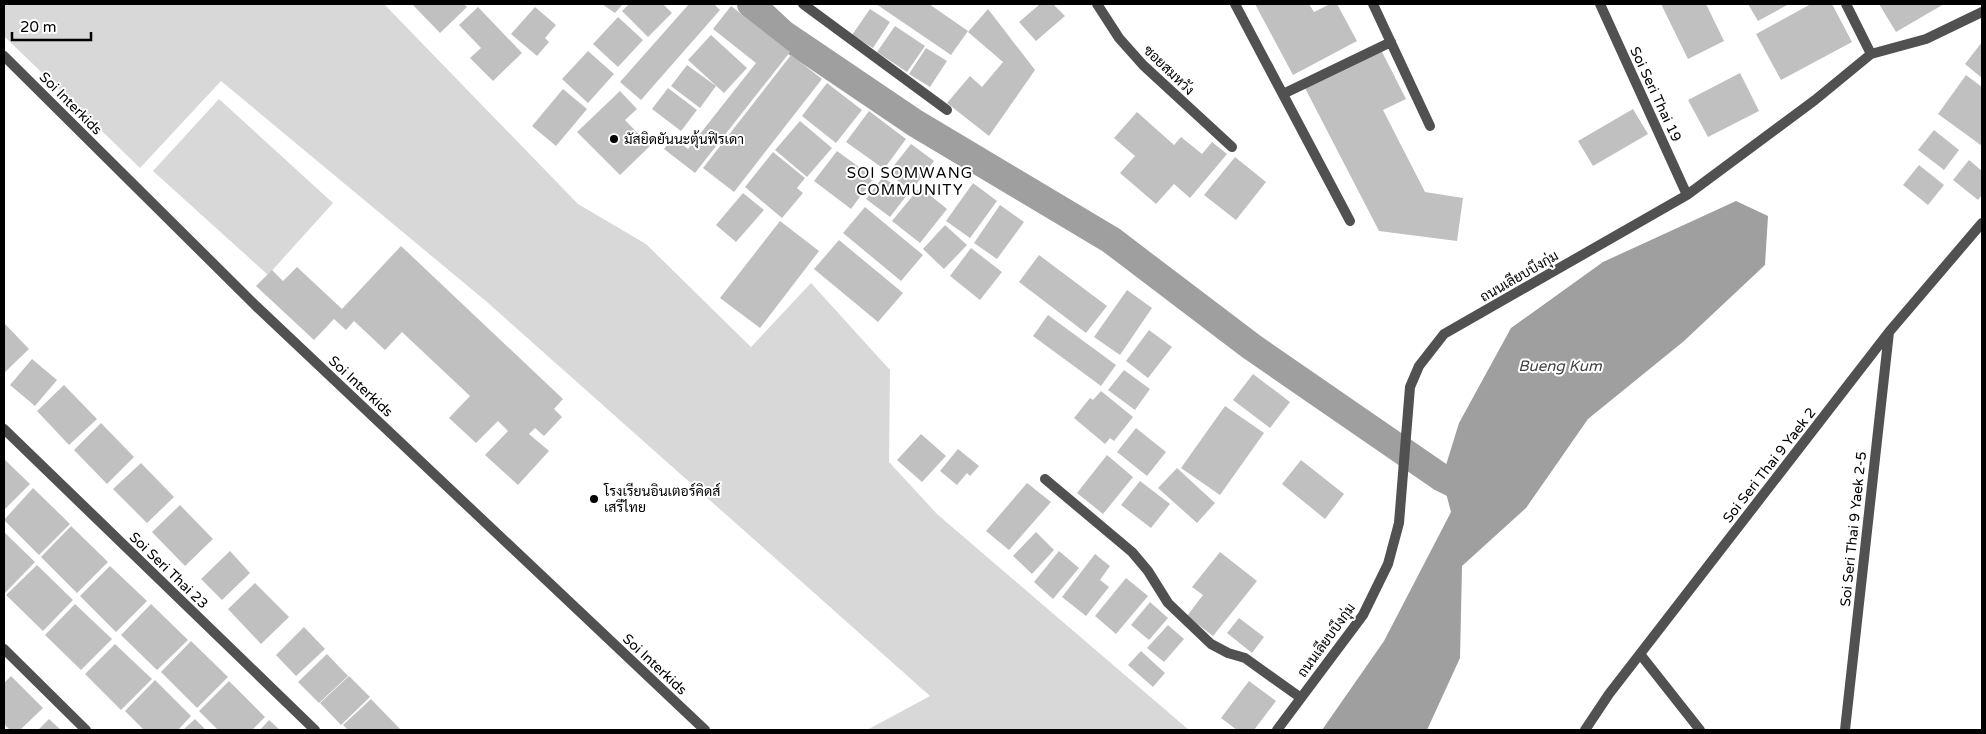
<svg xmlns="http://www.w3.org/2000/svg" width="1986" height="734" font-family="'Varela Round',Sarabun,sans-serif">
<style>
.green{fill:#d8d8d8}
.water{fill:#9f9f9f}
.lines{fill:none;stroke-linecap:round;stroke-linejoin:round}
.canal{stroke:#9f9f9f;stroke-width:28}
.building{fill:#c0c0c0}
.street{stroke:#515151;stroke-width:10}
.poi-dot{fill:#000;stroke:#fff;stroke-width:2}
.labels{text-anchor:middle;stroke-width:4;stroke-linejoin:round;paint-order:stroke}
.street-label{font-size:14px;fill:#000;stroke:#fff}
.poi-label{font-size:14px;fill:#000;stroke:#fff;text-anchor:start}
.neighbourhood-label{font-size:15px;letter-spacing:1px;fill:#000;stroke:#fff}
.water-label{font-size:15px;font-style:italic;fill:#404040;stroke:#fff}
</style>
<rect width="100%" height="100%" fill="#fff"/>
<path class="green" d="M 4,4 L 384,4 L 578,204 L 646,244 L 751,347 L 811,283 L 890,370 L 889,462 L 937,514 L 1189,730 L 867,730 L 930,696 L 487,302 L 221,81 L 140,168 L 4,36 Z
M 219,99 L 333,203 L 268,275 L 153,171 Z"/>
<path class="water" d="M 1736,201 L 1768,216 L 1765,265 L 1684,341 L 1588,419 L 1526,508 L 1462,566 L 1460,658 L 1427,730 L 1322,730 L 1384,641 L 1451,512 L 1442,478 L 1459,423 L 1511,328 L 1603,262 Z"/>
<g class="lines">
<path class="canal" d="M 751,4 L 782,33 L 915,123 L 1111,240 L 1252,347 L 1442,478 L 1475,494"/>
</g>
<path class="building" d="M 464,4 L 467,7 L 440,33 L 413,5 Z
M 602,4 L 623,4 L 615,13 Z
M 629,4 L 663,4 L 672,13 L 648,37 L 622,11 Z
M 689,4 L 714,4 L 720,10 L 641,100 L 620,82 Z
M 876,4 L 929,4 L 968,31 L 951,55 Z
M 1040,4 L 1053,4 L 1065,16 L 1036,41 L 1019,22 Z
M 1255,4 L 1309,4 L 1314,12 L 1330,4 L 1337,4 L 1357,41 L 1293,75 Z
M 1661,4 L 1706,4 L 1724,41 L 1688,59 Z
M 1748,4 L 1789,4 L 1758,21 Z
M 1811,4 L 1832,4 L 1852,42 L 1781,80 L 1756,34 Z
M 1879,4 L 1944,4 L 1896,32 Z
M 731,6 L 790,52 L 695,173 L 664,149 L 673,137 L 688,149 L 756,63 L 713,29 Z
M 478,7 L 522,53 L 493,81 L 470,58 L 481,48 L 459,25 Z
M 535,7 L 556,25 L 545,38 L 549,42 L 537,56 L 511,34 Z
M 870,9 L 890,22 L 873,48 L 852,35 Z
M 988,9 L 1035,70 L 989,136 L 947,103 L 970,76 L 982,87 L 1003,62 L 968,32 Z
M 618,17 L 643,40 L 618,67 L 593,44 Z
M 895,26 L 925,46 L 907,72 L 877,52 Z
M 711,35 L 747,68 L 724,93 L 688,60 Z
M 1982,42 L 1982,78 L 1965,64 Z
M 926,48 L 947,61 L 930,87 L 909,74 Z
M 1381,50 L 1406,99 L 1383,110 L 1425,192 L 1463,198 L 1457,241 L 1379,231 L 1305,88 Z
M 588,51 L 614,74 L 588,103 L 562,79 Z
M 791,55 L 822,79 L 734,192 L 703,168 Z
M 687,65 L 716,86 L 700,108 L 671,86 Z
M 1740,73 L 1759,111 L 1708,137 L 1688,100 Z
M 1966,75 L 1982,87 L 1982,146 L 1938,114 Z
M 827,83 L 862,110 L 836,143 L 802,116 Z
M 668,88 L 697,110 L 681,131 L 652,109 Z
M 563,89 L 587,109 L 556,146 L 532,126 Z
M 620,91 L 637,109 L 625,120 L 650,146 L 620,175 L 577,132 Z
M 1633,109 L 1648,134 L 1593,166 L 1578,141 Z
M 869,111 L 906,139 L 884,169 L 846,142 Z
M 1137,112 L 1174,145 L 1181,137 L 1202,154 L 1212,142 L 1227,154 L 1190,198 L 1174,184 L 1156,204 L 1120,173 L 1135,156 L 1114,138 Z
M 800,121 L 832,148 L 807,177 L 775,150 Z
M 1934,130 L 1959,150 L 1944,170 L 1918,150 Z
M 911,144 L 934,161 L 911,191 L 888,173 Z
M 837,151 L 874,178 L 851,209 L 814,181 Z
M 773,152 L 805,178 L 797,188 L 803,193 L 782,218 L 745,187 Z
M 1235,157 L 1266,182 L 1236,220 L 1204,195 Z
M 1969,160 L 1982,171 L 1982,195 L 1978,200 L 1953,180 Z
M 1919,165 L 1944,185 L 1928,205 L 1903,185 Z
M 883,177 L 907,195 L 890,217 L 866,199 Z
M 973,183 L 997,201 L 970,238 L 946,221 Z
M 920,187 L 947,209 L 920,243 L 892,221 Z
M 743,193 L 764,210 L 736,242 L 716,225 Z
M 1000,205 L 1024,222 L 997,259 L 974,243 Z
M 865,207 L 923,255 L 901,281 L 843,233 Z
M 780,221 L 819,251 L 760,328 L 720,298 Z
M 945,225 L 967,245 L 944,269 L 923,249 Z
M 839,240 L 903,293 L 878,322 L 814,269 Z
M 401,246 L 563,399 L 554,409 L 562,417 L 544,436 L 535,428 L 529,434 L 549,451 L 518,485 L 485,455 L 508,431 L 498,421 L 476,443 L 449,418 L 470,396 L 402,332 L 385,350 L 354,321 L 346,330 L 334,319 L 314,340 L 256,286 L 272,270 L 283,281 L 297,267 L 342,309 Z
M 971,248 L 1002,272 L 980,300 L 950,276 Z
M 1039,255 L 1107,306 L 1086,333 L 1019,282 Z
M 1127,290 L 1152,308 L 1120,355 L 1094,337 Z
M 1048,315 L 1116,365 L 1101,386 L 1033,336 Z
M 4,323 L 29,349 L 4,373 Z
M 1149,330 L 1172,347 L 1148,378 L 1126,361 Z
M 32,359 L 57,380 L 35,406 L 10,385 Z
M 1124,370 L 1150,389 L 1135,410 L 1108,390 Z
M 1253,374 L 1290,402 L 1270,428 L 1233,400 Z
M 64,385 L 97,419 L 69,445 L 37,411 Z
M 1101,391 L 1133,417 L 1114,441 L 1110,438 L 1105,444 L 1074,418 L 1090,398 L 1093,400 Z
M 1225,406 L 1264,433 L 1220,495 L 1181,468 Z
M 101,423 L 134,457 L 107,484 L 74,450 Z
M 1136,428 L 1166,452 L 1147,476 L 1117,452 Z
M 921,434 L 946,456 L 922,482 L 897,460 Z
M 958,449 L 979,466 L 970,476 L 967,473 L 957,485 L 940,471 Z
M 1107,455 L 1133,477 L 1103,514 L 1077,493 Z
M 4,459 L 30,484 L 4,510 Z
M 1301,460 L 1344,494 L 1325,519 L 1282,484 Z
M 141,463 L 174,497 L 147,523 L 113,489 Z
M 1177,468 L 1215,503 L 1197,523 L 1158,488 Z
M 1140,481 L 1170,504 L 1151,528 L 1121,505 Z
M 1027,483 L 1051,502 L 1009,550 L 986,531 Z
M 33,488 L 70,524 L 39,555 L 4,520 Z
M 180,505 L 213,539 L 185,566 L 152,532 Z
M 71,526 L 108,562 L 77,593 L 41,557 Z
M 4,532 L 35,562 L 5,593 L 4,592 Z
M 1036,532 L 1054,550 L 1032,574 L 1013,556 Z
M 230,551 L 250,573 L 222,600 L 201,579 Z
M 1059,551 L 1079,568 L 1053,599 L 1034,582 Z
M 1220,552 L 1257,581 L 1213,636 L 1187,616 L 1203,595 L 1192,587 Z
M 1095,554 L 1110,566 L 1100,580 L 1109,587 L 1086,616 L 1062,597 Z
M 37,565 L 73,600 L 43,631 L 6,595 Z
M 110,566 L 147,601 L 116,632 L 80,596 Z
M 1126,578 L 1148,596 L 1116,634 L 1095,616 Z
M 255,583 L 289,617 L 261,644 L 228,609 Z
M 1150,602 L 1168,618 L 1149,640 L 1131,625 Z
M 75,604 L 112,639 L 81,670 L 45,635 Z
M 151,604 L 188,640 L 157,670 L 121,635 Z
M 1239,618 L 1264,637 L 1252,653 L 1227,633 Z
M 1168,625 L 1184,639 L 1164,662 L 1147,648 Z
M 304,627 L 325,649 L 296,676 L 276,655 Z
M 191,641 L 228,677 L 197,708 L 161,672 Z
M 115,644 L 152,679 L 121,710 L 85,674 Z
M 1141,651 L 1165,673 L 1153,687 L 1128,665 Z
M 327,654 L 348,676 L 319,703 L 298,682 Z
M 11,676 L 43,708 L 20,730 L 10,730 L 4,724 L 4,683 Z
M 349,676 L 370,697 L 341,725 L 320,703 Z
M 155,680 L 191,716 L 178,730 L 144,730 L 125,711 Z
M 229,681 L 265,717 L 252,730 L 218,730 L 199,711 Z
M 1249,681 L 1276,701 L 1254,730 L 1237,730 L 1221,718 Z
M 371,699 L 401,730 L 348,730 L 343,725 Z
M 49,719 L 61,730 L 38,730 Z
M 195,719 L 206,730 L 183,730 Z
M 269,720 L 280,730 L 260,730 Z"/>
<g class="lines">
<path class="street" d="M 803,4 L 947,110
M 1097,4 L 1119,38 L 1143,65 L 1232,147
M 1235,4 L 1350,221
M 1373,4 L 1430,126
M 1600,4 L 1687,195
M 1846,4 L 1871,54
M 4,56 L 256,306 L 705,730
M 1283,94 L 1391,42
M 4,429 L 315,730
M 1045,479 L 1132,552 L 1148,571 L 1168,603 L 1211,644 L 1228,653 L 1245,658 L 1301,698
M 4,649 L 86,730
M 1640,654 L 1700,730
M 1277,730 L 1363,615 L 1388,564 L 1399,523 L 1410,387 L 1419,366 L 1444,334 L 1687,195 L 1815,100 L 1871,54 L 1926,39 L 1982,12
M 1585,730 L 1609,694 L 1889,332 L 1982,223
M 1845,730 L 1889,332"/>
</g>
<g class="poi-dot">
<circle cx="614" cy="139" r="5"/>
<circle cx="594" cy="499" r="5"/>
</g>
<g class="labels">
<g class="street-label">
<text transform="translate(1169 70) rotate(44)" y="5">ซอยสมหวัง</text>
<text transform="translate(1656 94) rotate(65)" y="5">Soi Seri Thai 19</text>
<text transform="translate(71 103) rotate(45)" y="5">Soi Interkids</text>
<text transform="translate(1519 276) rotate(-30)" y="5">ถนนเลียบบึงกุ่ม</text>
<text transform="translate(361 386) rotate(43)" y="5">Soi Interkids</text>
<text transform="translate(1769 465) rotate(-52)" y="5">Soi Seri Thai 9 Yaek 2</text>
<text transform="translate(1853 529) rotate(-84)" y="5">Soi Seri Thai 9 Yaek 2-5</text>
<text transform="translate(169 570) rotate(44)" y="5">Soi Seri Thai 23</text>
<text transform="translate(1326 640) rotate(-54)" y="5">ถนนเลียบบึงกุ่ม</text>
<text transform="translate(655 664) rotate(43)" y="5">Soi Interkids</text>
</g>
<g class="poi-label">
<text x="624" y="144">มัสยิดยันนะตุ้นฟิรเดา</text>
<text x="604" y="496">โรงเรียนอินเตอร์คิดส์<tspan x="604" dy="16">เสรีไทย</tspan></text>
</g>
<g class="neighbourhood-label">
<text x="910" y="178">SOI SOMWANG<tspan x="910" dy="17">COMMUNITY</tspan></text>
</g>
<g class="water-label">
<text x="1560" y="371">Bueng Kum</text>
</g>
</g>
<rect width="1986" height="734" fill="none" stroke="#000000" stroke-width="10"/>
<path d="M12 32v8h79v-8" fill="none" stroke="#000000" stroke-width="2.5"/>
<text x="20" y="32" font-size="15" fill="#000000" stroke="#ffffff" stroke-width="4" paint-order="stroke">20 m</text>
</svg>
